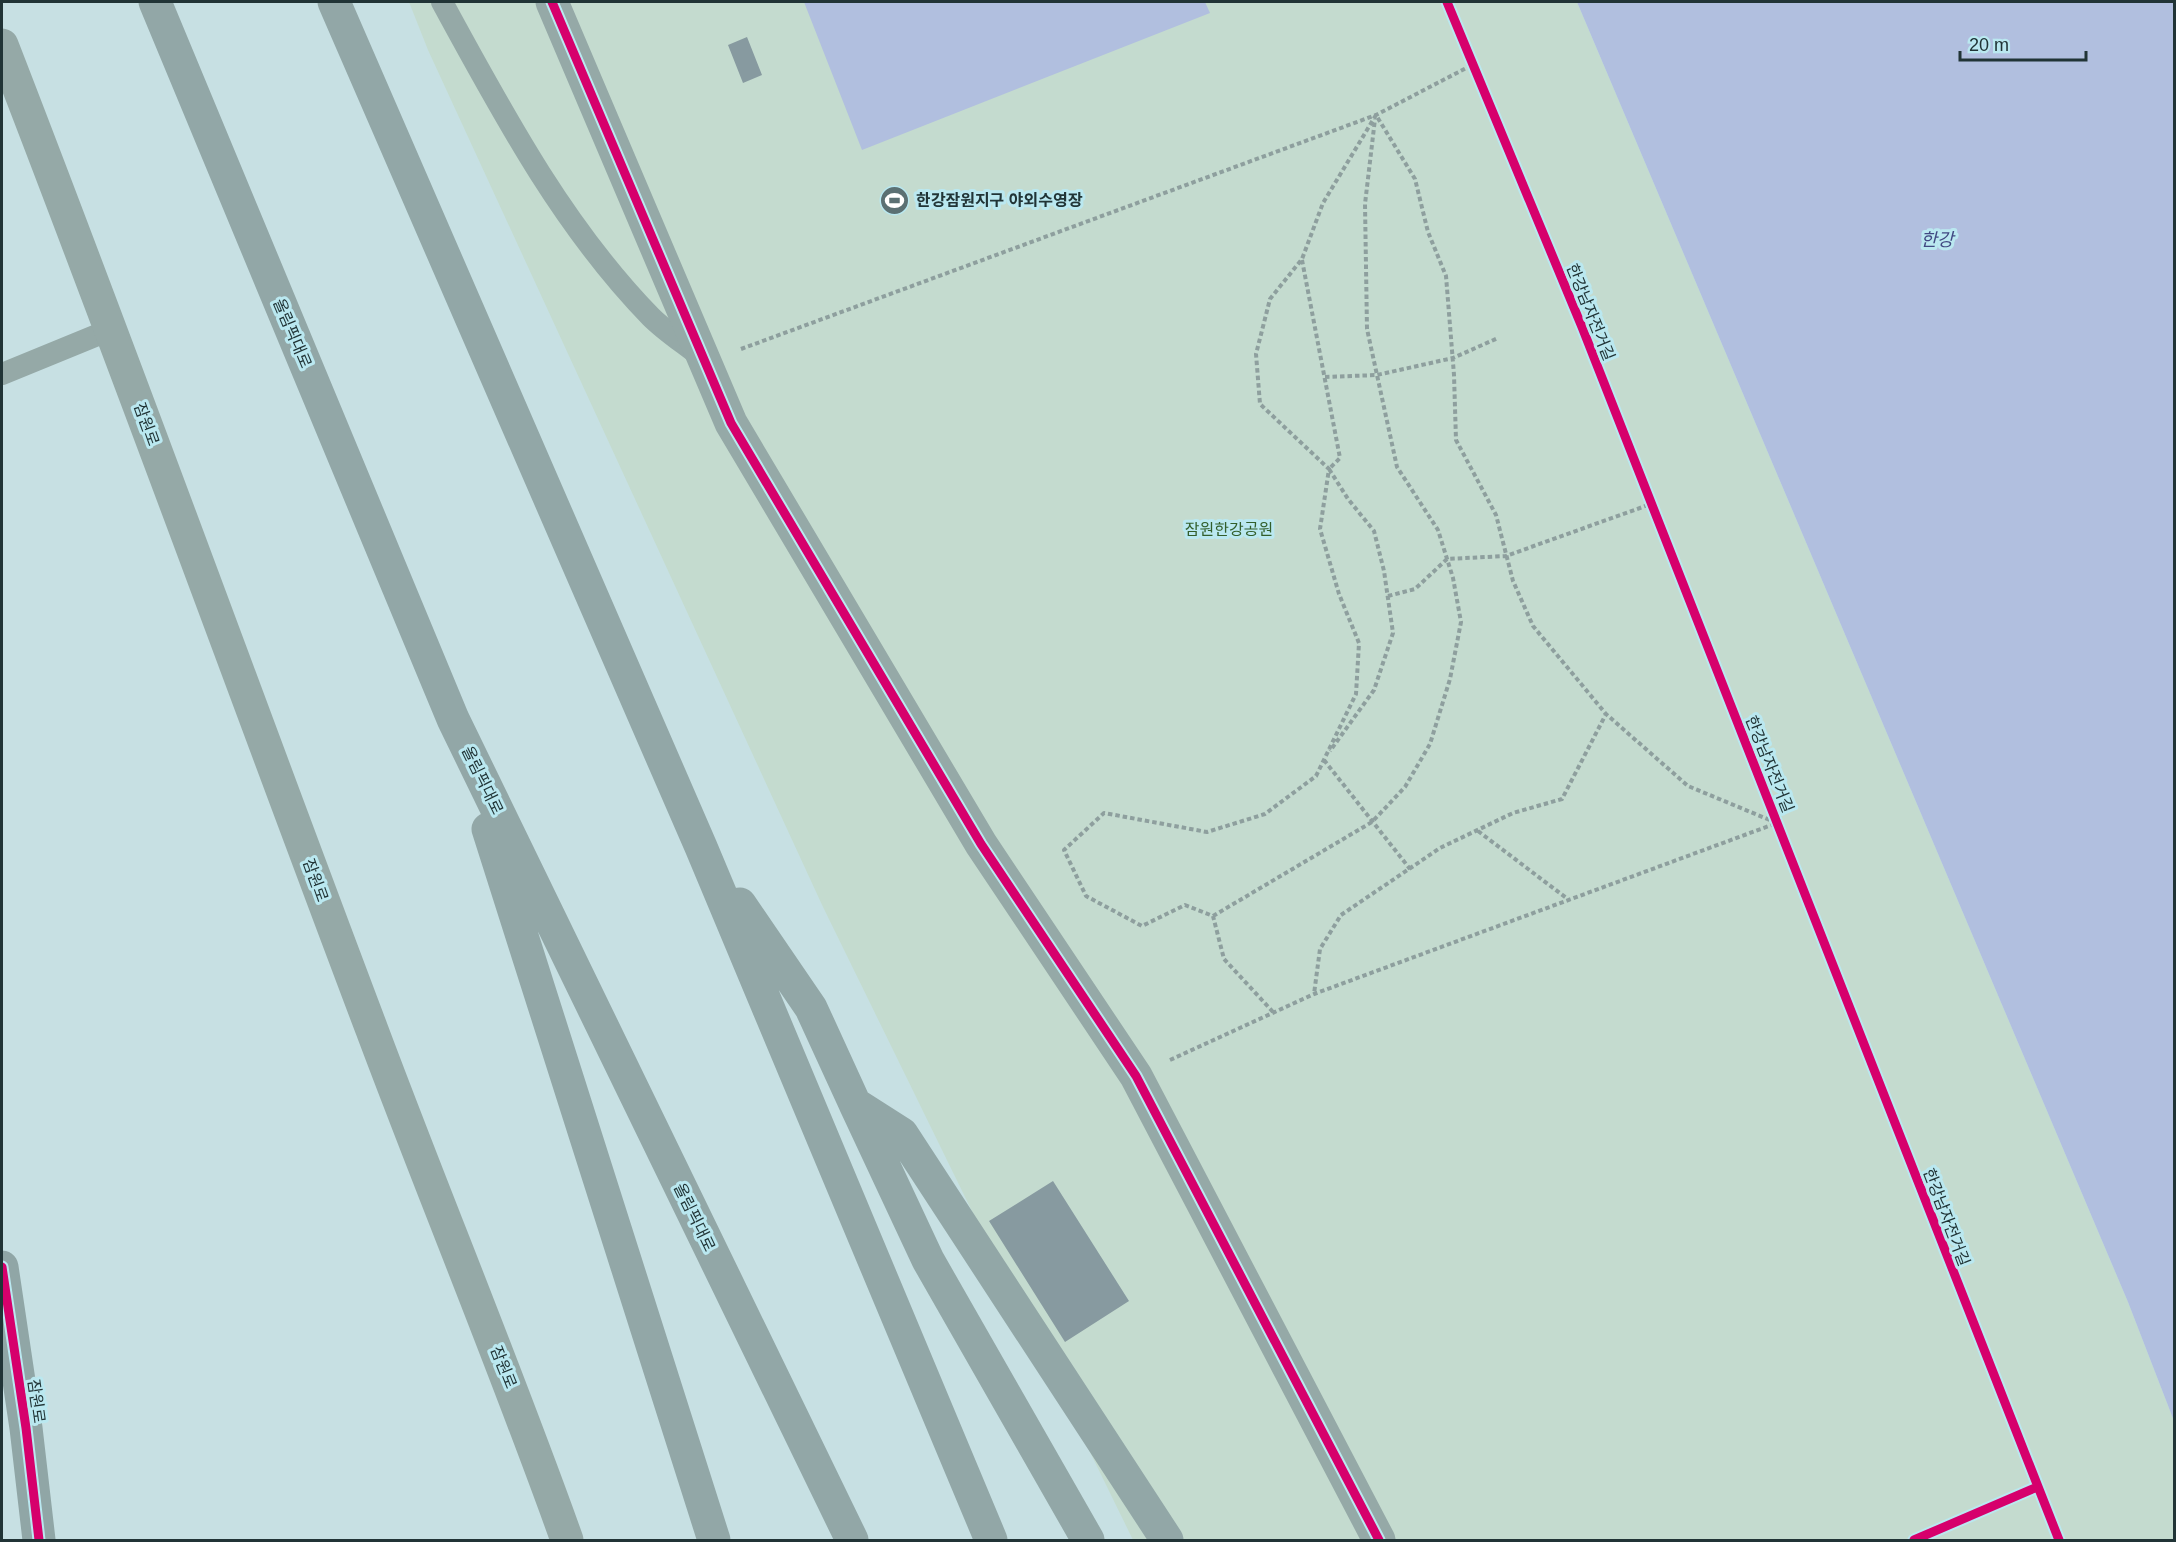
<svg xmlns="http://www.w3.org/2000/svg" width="2176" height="1542" font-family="Arial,'Noto Sans KR',sans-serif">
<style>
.green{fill:#c4dbcf}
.water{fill:#b1bfdf}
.building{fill:#879aa0}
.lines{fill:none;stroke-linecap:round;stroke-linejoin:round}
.path{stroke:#8e9f9e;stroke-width:4;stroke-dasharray:4.5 3;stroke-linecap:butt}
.lane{stroke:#95a9a7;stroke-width:22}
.street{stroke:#95a9a7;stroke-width:33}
.secondary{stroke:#90a6a6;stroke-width:33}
.highway{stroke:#92a7a7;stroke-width:33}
.cycleway-casing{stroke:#bae8f0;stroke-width:13}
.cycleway{stroke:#d6006c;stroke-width:9}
.labels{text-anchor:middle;stroke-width:6;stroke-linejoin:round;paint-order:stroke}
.poi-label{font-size:16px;font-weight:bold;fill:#213436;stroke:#bae8f0;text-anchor:start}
.street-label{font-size:16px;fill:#213436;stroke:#bae8f0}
.park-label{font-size:16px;fill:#325e2b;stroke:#bae8f0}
.water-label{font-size:18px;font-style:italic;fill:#414982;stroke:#bae8f0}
</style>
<rect width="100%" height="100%" fill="#c7e0e3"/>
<path class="green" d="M 409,2 L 1577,2 L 2128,1302 L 2174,1421 L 2174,1540 L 1133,1540 L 823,907 L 428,50 Z"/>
<path class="water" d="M 804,2 L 1205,2 L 1210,13 L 862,150 Z
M 1577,2 L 2174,2 L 2174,1421 L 2128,1302 Z"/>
<path class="building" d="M 747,37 L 762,75 L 743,83 L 728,45 Z
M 1053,1181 L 1129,1301 L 1065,1342 L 989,1221 Z"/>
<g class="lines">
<path class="path" d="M 1302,260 L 1340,458 L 1329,469 L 1348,499 L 1374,531 L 1384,571 L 1393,633 L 1374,690 L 1330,751
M 741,349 L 1376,115 L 1472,65
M 1325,377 L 1377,375 L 1453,358 L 1498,338
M 1388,596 L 1415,589 L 1447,559 L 1506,556 L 1651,504
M 1324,760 L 1410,869
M 1478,831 L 1569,900
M 1213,916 L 1372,822 L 1405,787 L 1430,744 L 1450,679 L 1461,622 L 1453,578 L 1438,530 L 1397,467 L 1367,329 L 1365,204 L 1375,119
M 1273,1012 L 1224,959 L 1213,916 L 1185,905 L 1142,926 L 1086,896 L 1064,850 L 1104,813 L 1207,832 L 1265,814 L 1316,776 L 1356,694 L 1359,643 L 1339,594 L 1320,529 L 1329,469 L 1260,404 L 1256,354 L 1270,299 L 1302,259 L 1323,203 L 1376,115 L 1415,179 L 1428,232 L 1446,276 L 1454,375 L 1456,440 L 1496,515 L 1513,581 L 1533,626 L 1606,714 L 1562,799 L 1513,813 L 1440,848 L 1341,915 L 1320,949 L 1314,994
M 1170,1060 L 1314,994 L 1777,823 L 1688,786 L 1606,714"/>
<path class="lane" d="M 442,2 C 502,112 563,227 651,317 C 666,332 685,344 701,357
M 2,374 L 112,329"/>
<path class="street" d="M 552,2 L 731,423 L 981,844 L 1136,1076 L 1379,1540
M 2,45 C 129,372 248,702 372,1030 C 436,1201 506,1369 567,1540"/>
<path class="secondary" d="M 2,1267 L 26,1428 L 39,1540"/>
<path class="highway" d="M 155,2 L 453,719 L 852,1540
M 334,2 L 701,847 L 991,1540
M 488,829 L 714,1540
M 740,904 L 811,1008 L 855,1104 L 902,1134 L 1167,1540
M 855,1104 L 928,1260 L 1088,1540"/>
<defs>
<path id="cycleway" d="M 552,2 L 731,423 L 981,844 L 1136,1076 L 1379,1540
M 1447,2 L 1582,327 L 2059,1540
M 2,1267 L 26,1428 L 39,1540
M 1914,1540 L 2037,1487"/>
</defs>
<use href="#cycleway" class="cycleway-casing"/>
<use href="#cycleway" class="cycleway"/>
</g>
<defs>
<symbol id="stadium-disc" viewBox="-11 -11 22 22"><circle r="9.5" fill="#5b7073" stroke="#bae8f0"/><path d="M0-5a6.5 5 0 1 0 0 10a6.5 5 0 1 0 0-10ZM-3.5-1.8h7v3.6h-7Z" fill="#fff"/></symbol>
</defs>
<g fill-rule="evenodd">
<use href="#stadium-disc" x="878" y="184" width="33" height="33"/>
</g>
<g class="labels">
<g class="poi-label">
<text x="916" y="206">한강잠원지구 야외수영장</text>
</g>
<g class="street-label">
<text transform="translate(1591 312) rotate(68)" y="6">한강남자전거길</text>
<text transform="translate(293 333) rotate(67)" y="6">올림픽대로</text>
<text transform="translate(147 424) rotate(70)" y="6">잠원로</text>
<text transform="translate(1770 764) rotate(68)" y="6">한강남자전거길</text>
<text transform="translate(483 780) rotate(64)" y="6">올림픽대로</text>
<text transform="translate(316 880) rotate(70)" y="6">잠원로</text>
<text transform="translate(695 1217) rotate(64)" y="6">올림픽대로</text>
<text transform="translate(1947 1217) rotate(69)" y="6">한강남자전거길</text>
<text transform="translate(504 1367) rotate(68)" y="6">잠원로</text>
<text transform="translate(37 1401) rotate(82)" y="6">잠원로</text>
</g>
<g class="park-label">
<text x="1229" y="535">잠원한강공원</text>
</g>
<g class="water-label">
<text x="1937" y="246">한강</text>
</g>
</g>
<rect width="2176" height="1542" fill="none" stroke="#213436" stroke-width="6"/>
<path d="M1960 51v9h126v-9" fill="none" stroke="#213436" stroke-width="3"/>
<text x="1969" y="51" font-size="18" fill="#213436" stroke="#bae8f0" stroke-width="4.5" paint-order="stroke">20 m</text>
</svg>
